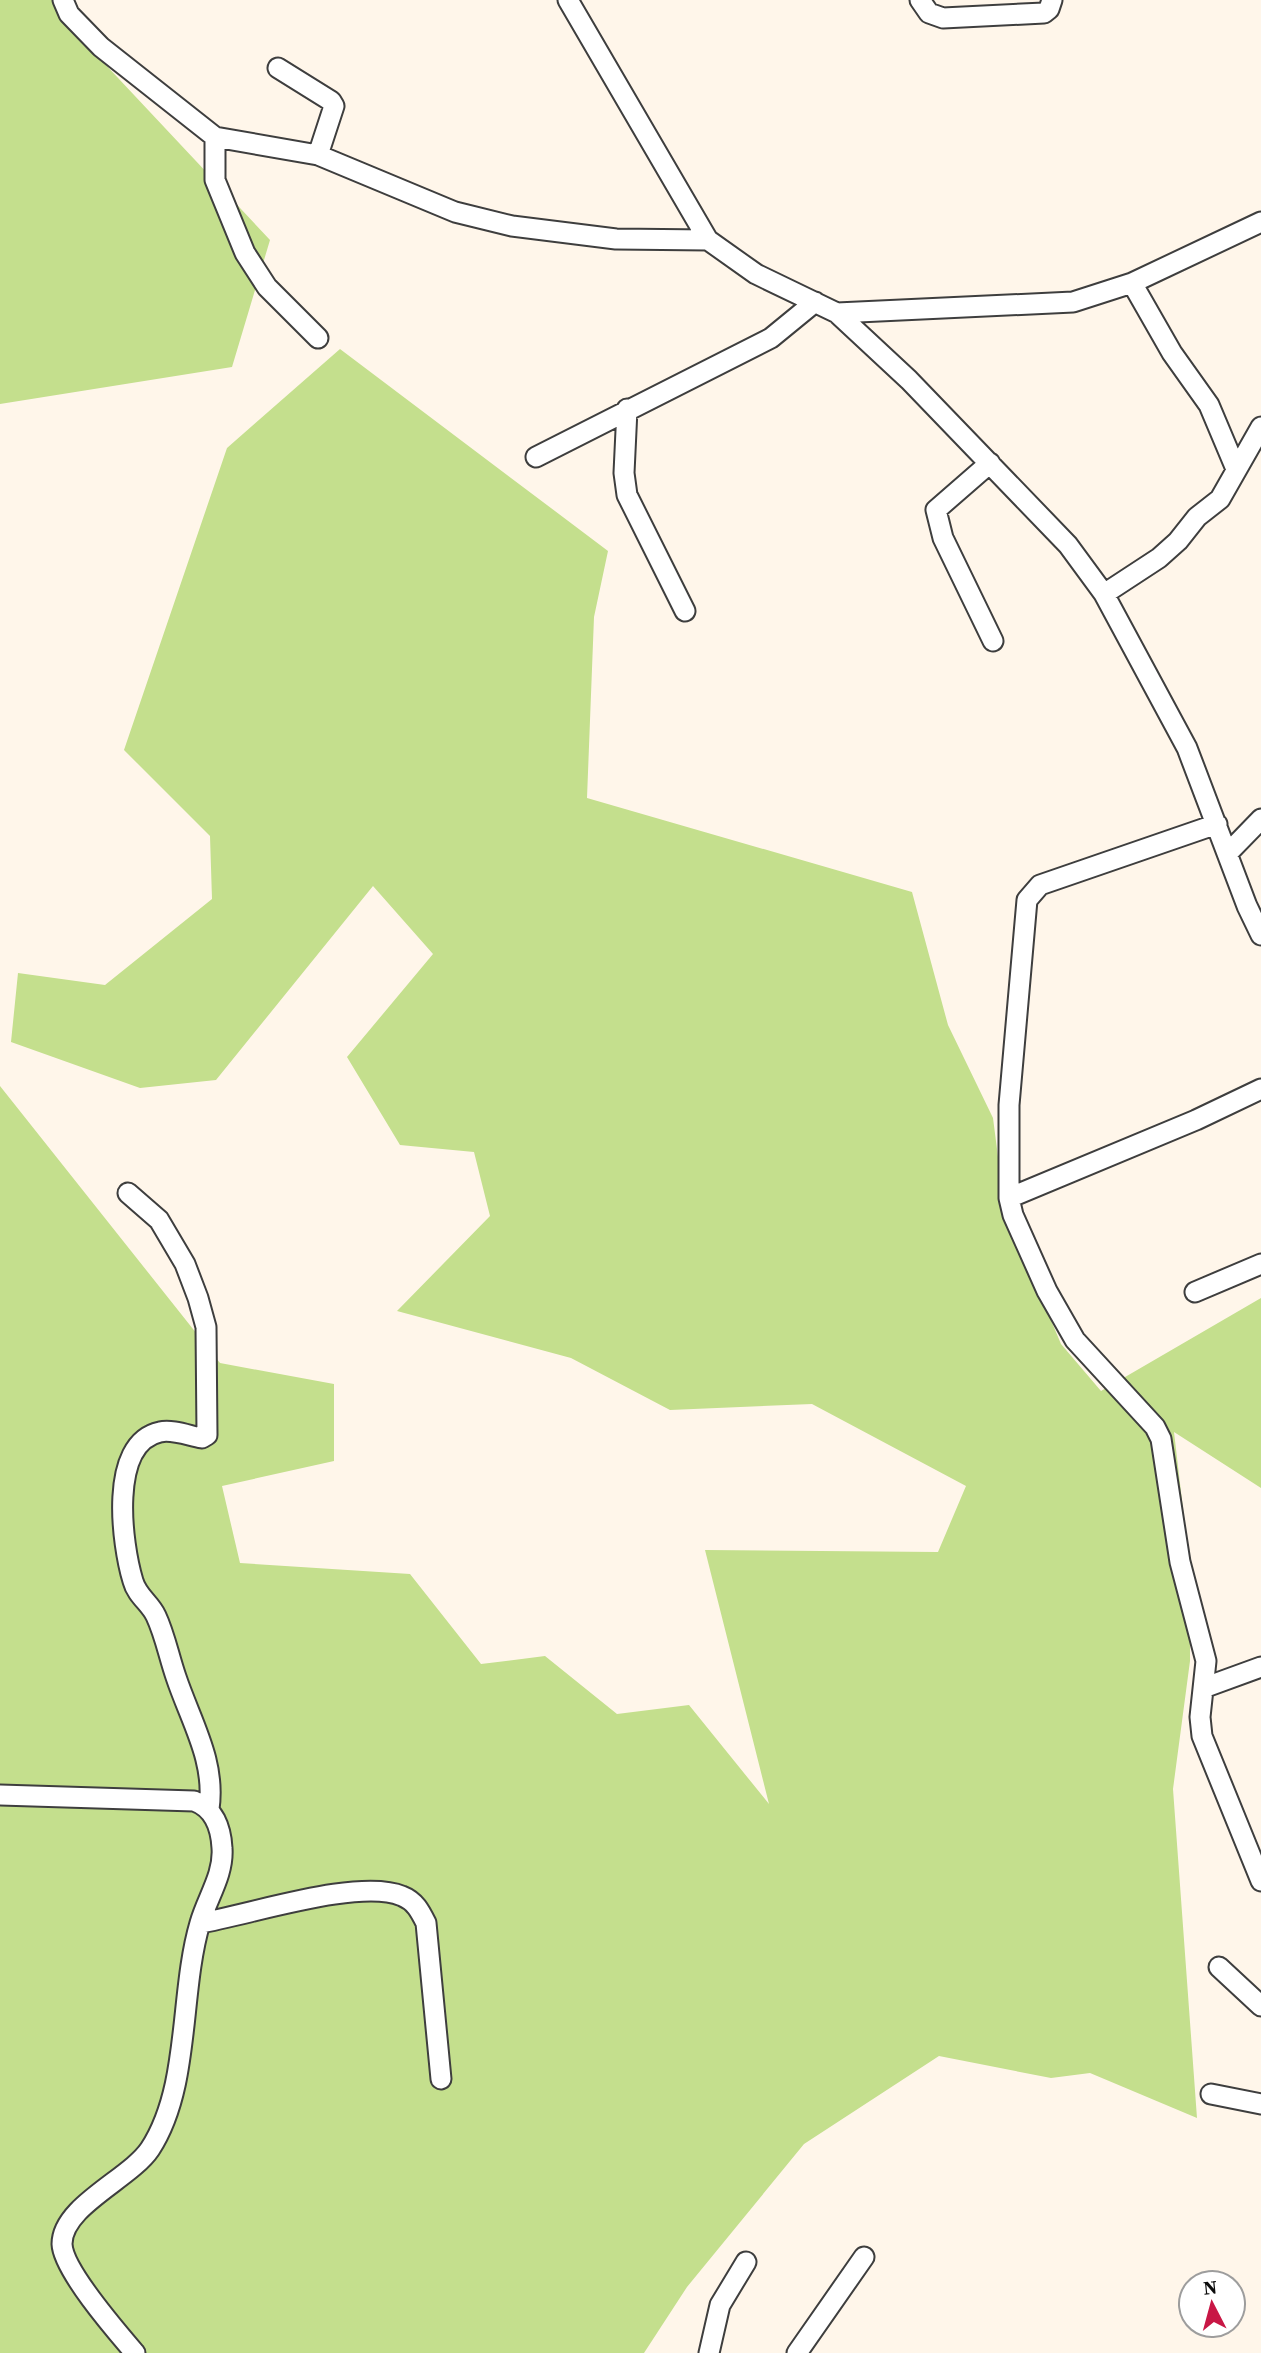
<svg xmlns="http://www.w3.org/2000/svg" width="1261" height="2353" font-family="'Source Serif 4',serif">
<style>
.forest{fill:#c4df8d}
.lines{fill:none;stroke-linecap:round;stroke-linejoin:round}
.minor-casing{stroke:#3e3e3e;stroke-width:23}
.minor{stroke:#fff;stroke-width:19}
</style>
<rect width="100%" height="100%" fill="#fff6ea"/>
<path class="forest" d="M 0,0 L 55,0 L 58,14 L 270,240 L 232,367 L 0,404 Z
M 340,349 L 608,551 L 594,617 L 587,798 L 912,892 L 948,1025 L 993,1118 L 1005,1211 L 1061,1344 L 1101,1391 L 1261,1298 L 1261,1488 L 1174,1432 L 1190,1569 L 1190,1661 L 1173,1789 L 1197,2118 L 1090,2073 L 1051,2078 L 939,2056 L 804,2144 L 687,2287 L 644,2353 L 0,2353 L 0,1086 L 220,1363 L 334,1384 L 334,1461 L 222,1486 L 240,1563 L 410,1574 L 481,1664 L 545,1656 L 617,1714 L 689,1705 L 769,1804 L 705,1550 L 938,1552 L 966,1486 L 812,1404 L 670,1410 L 571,1358 L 397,1311 L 490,1216 L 474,1152 L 400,1145 L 347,1057 L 433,954 L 373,886 L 216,1080 L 140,1088 L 11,1042 L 18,973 L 105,985 L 212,899 L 210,836 L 124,750 L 227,448 Z"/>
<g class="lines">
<defs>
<path id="minor" d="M 63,0 L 69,14 L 101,47 L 215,137 L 318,155 L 455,212 L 512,226 L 616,239 L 708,240
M 568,0 L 708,240 L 756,274 L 837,313 L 909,380 L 1068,545 L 1104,594 L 1187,748 L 1247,906 L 1261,935
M 920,0 L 929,13 L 943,18 L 1044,13 L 1049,9 L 1052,0
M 278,68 L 331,101 L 334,106 L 318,155
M 215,137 L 215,180 L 245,253 L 267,287 L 318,338
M 1132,283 L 1172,353 L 1209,405 L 1236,469
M 837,313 L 1073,302 L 1132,283 L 1261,222
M 627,409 L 624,473 L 627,495 L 685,611
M 536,457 L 771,338 L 815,302
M 990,463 L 936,510 L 943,538 L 993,641
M 1104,594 L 1159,558 L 1178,541 L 1197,517 L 1220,499 L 1261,427
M 1217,824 L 1040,885 L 1027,900 L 1009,1105 L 1009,1198 L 1013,1215 L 1047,1291 L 1075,1340 L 1155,1427 L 1161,1439 L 1180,1562 L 1206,1661 L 1200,1717 L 1202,1736 L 1261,1881
M 1228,853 L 1261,819
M 128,1193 L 159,1220 L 185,1264 L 198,1298 L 206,1327 L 207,1435 L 202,1438 C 190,1436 172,1429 160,1432 C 108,1443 122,1545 133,1581 C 137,1596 150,1603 156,1616 C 165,1635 169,1657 176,1677 C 191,1722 216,1761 209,1809
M 1009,1198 L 1196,1120 L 1261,1089
M 1195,1292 L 1261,1264
M 1206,1687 L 1261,1667
M 0,1795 L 194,1801 C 214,1808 221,1828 222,1848 C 224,1875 207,1898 200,1923 C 179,1994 191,2086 150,2149 C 130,2179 62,2206 62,2244 C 63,2270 117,2332 135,2353
M 200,1923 C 249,1915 359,1878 402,1896 C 415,1901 420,1911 426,1923 L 441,2079
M 1219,1967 L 1261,2006
M 1211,2094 L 1261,2104
M 709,2353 L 720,2305 L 746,2262
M 797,2353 L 864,2257"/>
</defs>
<use href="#minor" class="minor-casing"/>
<use href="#minor" class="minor"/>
</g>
<g transform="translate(1212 2304) rotate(354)"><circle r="33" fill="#ffffff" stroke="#9d9d9d" stroke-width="2"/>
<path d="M0-5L12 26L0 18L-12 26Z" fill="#c81745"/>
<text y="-10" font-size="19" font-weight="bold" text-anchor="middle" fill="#0b0b0b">N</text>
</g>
</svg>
